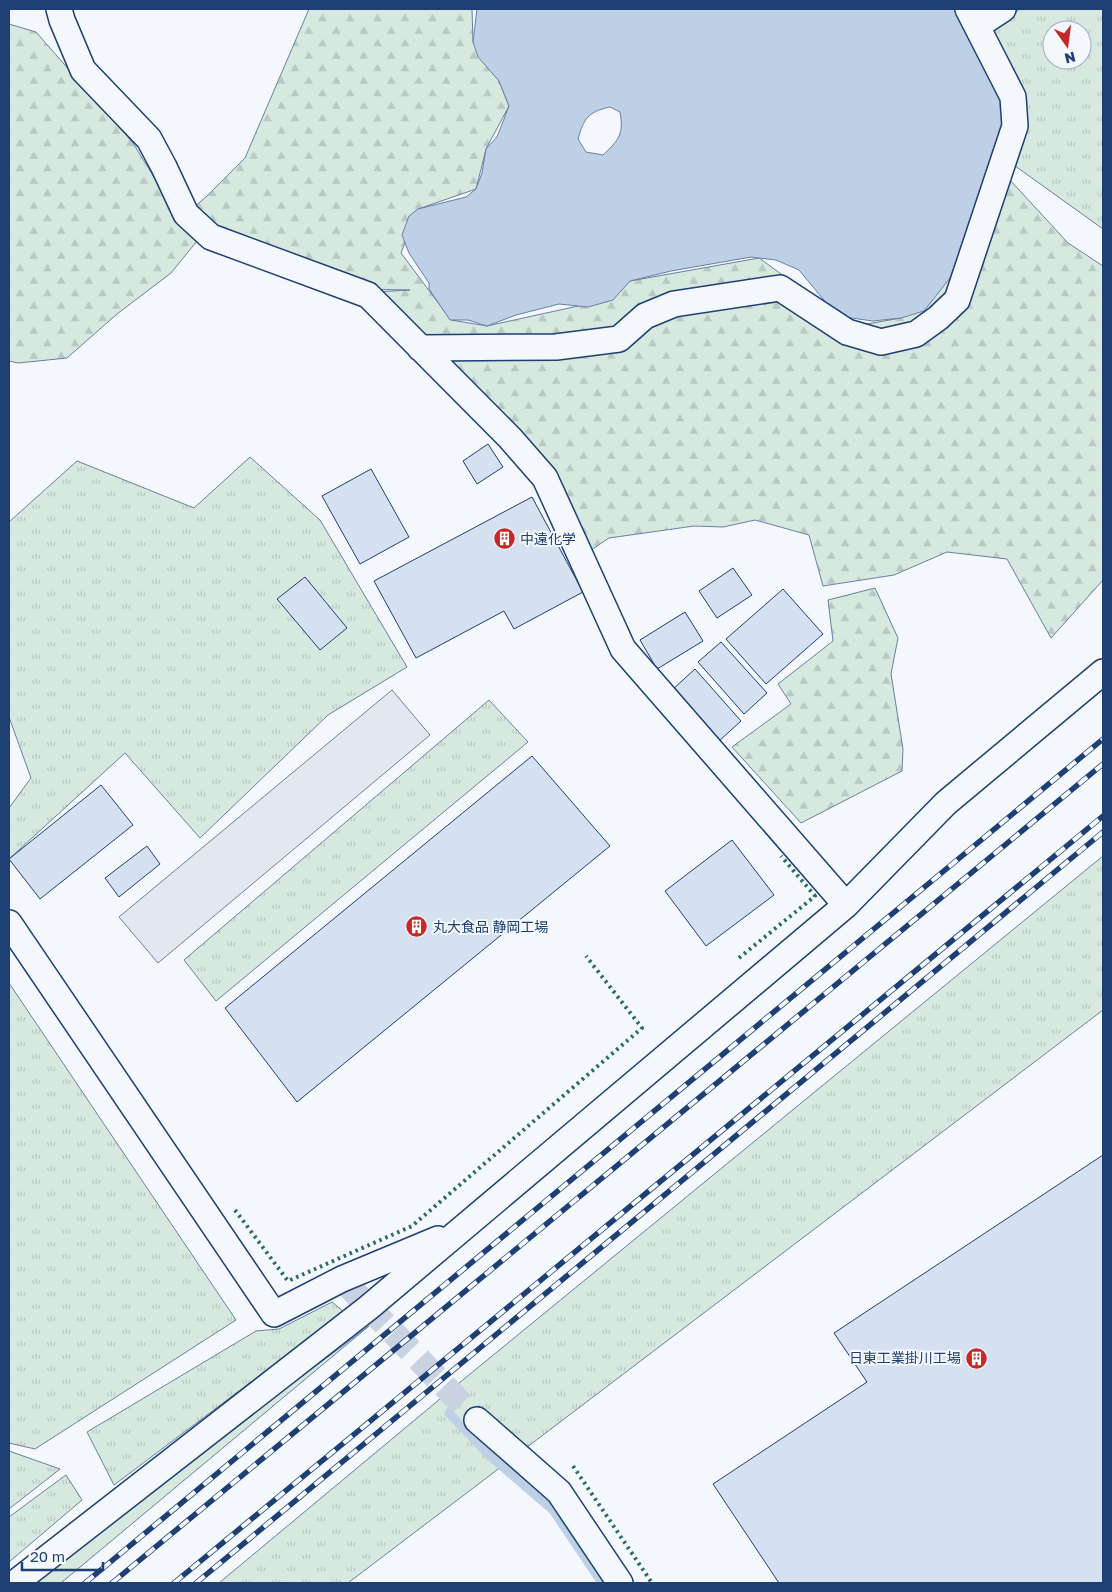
<svg xmlns="http://www.w3.org/2000/svg" width="1112" height="1592" font-family="'Golos Text','Noto Sans JP',sans-serif">
<style>
.grass{fill:url(#grass-tufts);stroke:#687fa3;fill-rule:evenodd}
.forest{fill:url(#forest-firs);stroke:#687fa3}
.parking{fill:#e3e8f0;stroke:#687fa3}
.water{fill:#bed0e5;stroke:#687fa3;fill-rule:evenodd}
.lines{fill:none;stroke-linecap:round;stroke-linejoin:round}
.stream{stroke:#bed0e5;stroke-width:9}
.building{fill:#d5e0f0;stroke:#1d3f73}
.minor-tunnel{stroke:#c9d2e0;stroke-width:25;stroke-dasharray:25 12;stroke-linecap:butt}
.minor-casing{stroke:#1d3f73;stroke-width:28}
.minor{stroke:#f4f7fb;stroke-width:25}
.rail-casing{stroke:#1d3f73;stroke-width:5.5}
.rail{stroke:#f4f7fb;stroke-width:4;stroke-dasharray:11;stroke-linecap:butt}
.hedge{stroke:#2c6c60;stroke-width:4;stroke-dasharray:2.5 4;stroke-linecap:butt}
.labels{text-anchor:middle;stroke-width:4;stroke-linejoin:round;paint-order:stroke}
.poi-label{font-size:14px;fill:#1d3f73;stroke:#f4f7fb;text-anchor:start}
</style>
<defs>
<pattern id="grass-tufts" width="24" height="20" patternUnits="userSpaceOnUse" patternTransform="scale(1.25)"><rect width="24" height="20" fill="#d7e8df"/><path d="M3 7l-1-3M5 7V3M7 7l1-3M15 17l-1-3M17 17v-4M19 17l1-3" fill="none" stroke="#b8c8c3"/></pattern>
<pattern id="forest-firs" width="22" height="20" patternUnits="userSpaceOnUse" patternTransform="scale(1.25)"><rect width="22" height="20" fill="#d7e8df"/><path d="M5 1l3.5 6h-7zM16 11l3.5 6h-7z" fill="#b8c8c3"/></pattern>
</defs>
<rect width="100%" height="100%" fill="#f4f7fb"/>
<path class="grass" d="M 1020,9 L 1103,9 L 1103,229 L 1004,158 L 982,37 ZM 1052,30 L 1082,30 L 1082,60 L 1052,60 Z
M 250,457 L 320,520 L 407,667 L 328,715 L 200,838 L 125,753 L 9,859 L 9,808 L 31,778 L 9,717 L 9,522 L 77,461 L 194,508 Z
M 489,700 L 528,742 L 216,1001 L 184,960 Z
M 1103,856 L 1103,1010 L 348,1583 L 219,1583 L 464,1379 Z
M 9,983 L 236,1320 L 35,1449 L 9,1443 Z
M 332,1302 L 344,1312 L 114,1485 L 87,1432 L 256,1331 L 279,1329 Z
M 369,1326 L 61,1583 L 26,1583 L 58,1559 Z
M 9,1451 L 60,1469 L 9,1509 Z
M 66,1475 L 82,1500 L 9,1562 L 9,1517 Z"/>
<path class="forest" d="M 309,9 L 472,9 L 473,42 L 499,81 L 509,106 L 486,149 L 476,189 L 418,209 L 401,253 L 451,320 L 487,326 L 578,306 L 606,302 L 630,281 L 759,258 L 842,318 L 867,324 L 901,318 L 1009,179 L 1068,243 L 1103,266 L 1103,580 L 1051,638 L 1007,559 L 947,552 L 894,575 L 823,586 L 809,535 L 755,520 L 723,527 L 694,526 L 609,538 L 588,552 L 547,475 L 374,292 L 410,290 L 353,289 L 186,214 L 207,196 L 245,158 Z
M 9,24 L 36,32 L 133,143 L 174,210 L 197,241 L 171,273 L 117,314 L 67,358 L 18,363 L 9,361 Z
M 875,588 L 898,638 L 891,674 L 903,749 L 902,771 L 801,823 L 732,747 L 791,704 L 778,684 L 833,641 L 828,600 Z"/>
<path class="parking" d="M 392,690 L 430,735 L 158,963 L 119,917 Z"/>
<path class="water" d="M 477,9 L 962,9 L 1003,94 L 1009,130 L 968,235 L 950,278 L 924,311 L 901,318 L 873,321 L 837,316 L 799,270 L 776,260 L 751,257 L 671,271 L 630,281 L 613,300 L 588,307 L 559,304 L 516,315 L 487,326 L 468,320 L 450,320 L 429,289 L 429,283 L 409,253 L 402,235 L 409,216 L 418,209 L 466,197 L 476,189 L 482,173 L 486,149 L 497,137 L 509,106 L 499,81 L 478,57 L 473,42 ZM 610,107 L 620,112 C 624,134 619,140 603,155 L 586,152 L 578,139 C 584,118 588,112 610,107 Z"/>
<g class="lines">
<path class="stream" d="M 449,1413 L 490,1456 L 553,1510 L 602,1583"/>
</g>
<path class="building" d="M 488,444 L 503,467 L 477,484 L 463,461 Z
M 371,469 L 409,537 L 360,564 L 322,496 Z
M 532,497 L 583,592 L 514,629 L 504,611 L 416,658 L 374,581 Z
M 733,568 L 752,595 L 717,618 L 699,591 Z
M 305,577 L 347,628 L 320,650 L 277,599 Z
M 783,589 L 823,634 L 766,684 L 726,639 Z
M 685,612 L 703,641 L 657,669 L 640,640 Z
M 721,642 L 767,693 L 744,714 L 698,662 Z
M 695,669 L 741,721 L 718,742 L 672,690 Z
M 532,756 L 610,846 L 297,1102 L 225,1008 Z
M 101,785 L 133,825 L 40,899 L 9,859 Z
M 732,840 L 774,895 L 706,946 L 665,891 Z
M 147,846 L 160,864 L 119,897 L 105,878 Z
M 1103,1155 L 1103,1583 L 779,1583 L 713,1484 L 867,1382 L 834,1333 Z"/>
<g class="lines">
<path class="minor-tunnel" d="M 342,1279 L 477,1420"/>
<defs>
<path id="minor" d="M 59,9 L 62,20 L 83,70 L 149,139 L 164,167 L 186,214 L 211,237 L 368,295 L 510,438 L 545,478 L 623,649 L 846,905
M 977,26 L 1003,9
M 420,348 L 556,347 L 619,339 L 645,316 L 674,304 L 780,288 L 847,332 L 881,342 L 916,334 L 938,318 L 957,300 L 1015,126 L 1013,97 L 968,9
M 9,923 L 274,1314 L 342,1279 L 438,1239
M 477,1420 L 559,1492 L 620,1583
M 15,1583 L 368,1308 L 846,905 L 946,803 L 1103,672"/>
</defs>
<use href="#minor" class="minor-casing"/>
<use href="#minor" class="minor"/>
<defs>
<path id="rail" d="M 85,1583 L 1103,739
M 112,1583 L 1103,764
M 174,1583 L 1103,816
M 196,1583 L 1103,832"/>
</defs>
<use href="#rail" class="rail-casing"/>
<use href="#rail" class="rail"/>
<path class="hedge" d="M 739,958 L 815,896 L 781,856
M 235,1210 L 288,1281 L 412,1226 L 642,1028 L 586,956
M 573,1466 L 652,1583"/>
</g>
<defs>
<symbol id="building-disc" viewBox="-11 -11 22 22"><circle r="9.5" fill="#c62828" stroke="#f4f7fb"/><path d="M-4-6H4V6H1V3H-1V6H-4ZM-2.5-4.3h1.7v1.8h-1.7ZM.8-4.3h1.7v1.8H.8ZM-2.5-1h1.7V.8h-1.7ZM.8-1h1.7V.8H.8Z" fill="#fff"/></symbol>
</defs>
<g fill-rule="evenodd">
<use href="#building-disc" x="492" y="526" width="25" height="25"/>
<use href="#building-disc" x="404" y="914" width="25" height="25"/>
<use href="#building-disc" x="964" y="1346" width="25" height="25"/>
</g>
<g class="labels">
<g class="poi-label">
<text x="520" y="544">中遠化学</text>
<text x="433" y="932">丸大食品 静岡工場</text>
<text x="961" y="1363" text-anchor="end">日東工業掛川工場</text>
</g>
</g>
<rect width="1112" height="1592" fill="none" stroke="#1d3f73" stroke-width="20"/>
<g transform="translate(1067 45) rotate(166)"><circle r="24" fill="#f4f7fb" stroke="#9eadc5"/>
<path d="M0-4L9 19L0 12L-9 19Z" fill="#c62828"/>
<text y="-8" font-size="14" font-weight="bold" text-anchor="middle" fill="#1d3f73">N</text>
</g>
<path d="M22 1562v8h81v-8" fill="none" stroke="#1d3f73" stroke-width="2.5"/>
<text x="30" y="1562" font-size="15" fill="#1d3f73" stroke="#f4f7fb" stroke-width="4" paint-order="stroke">20 m</text>
</svg>
